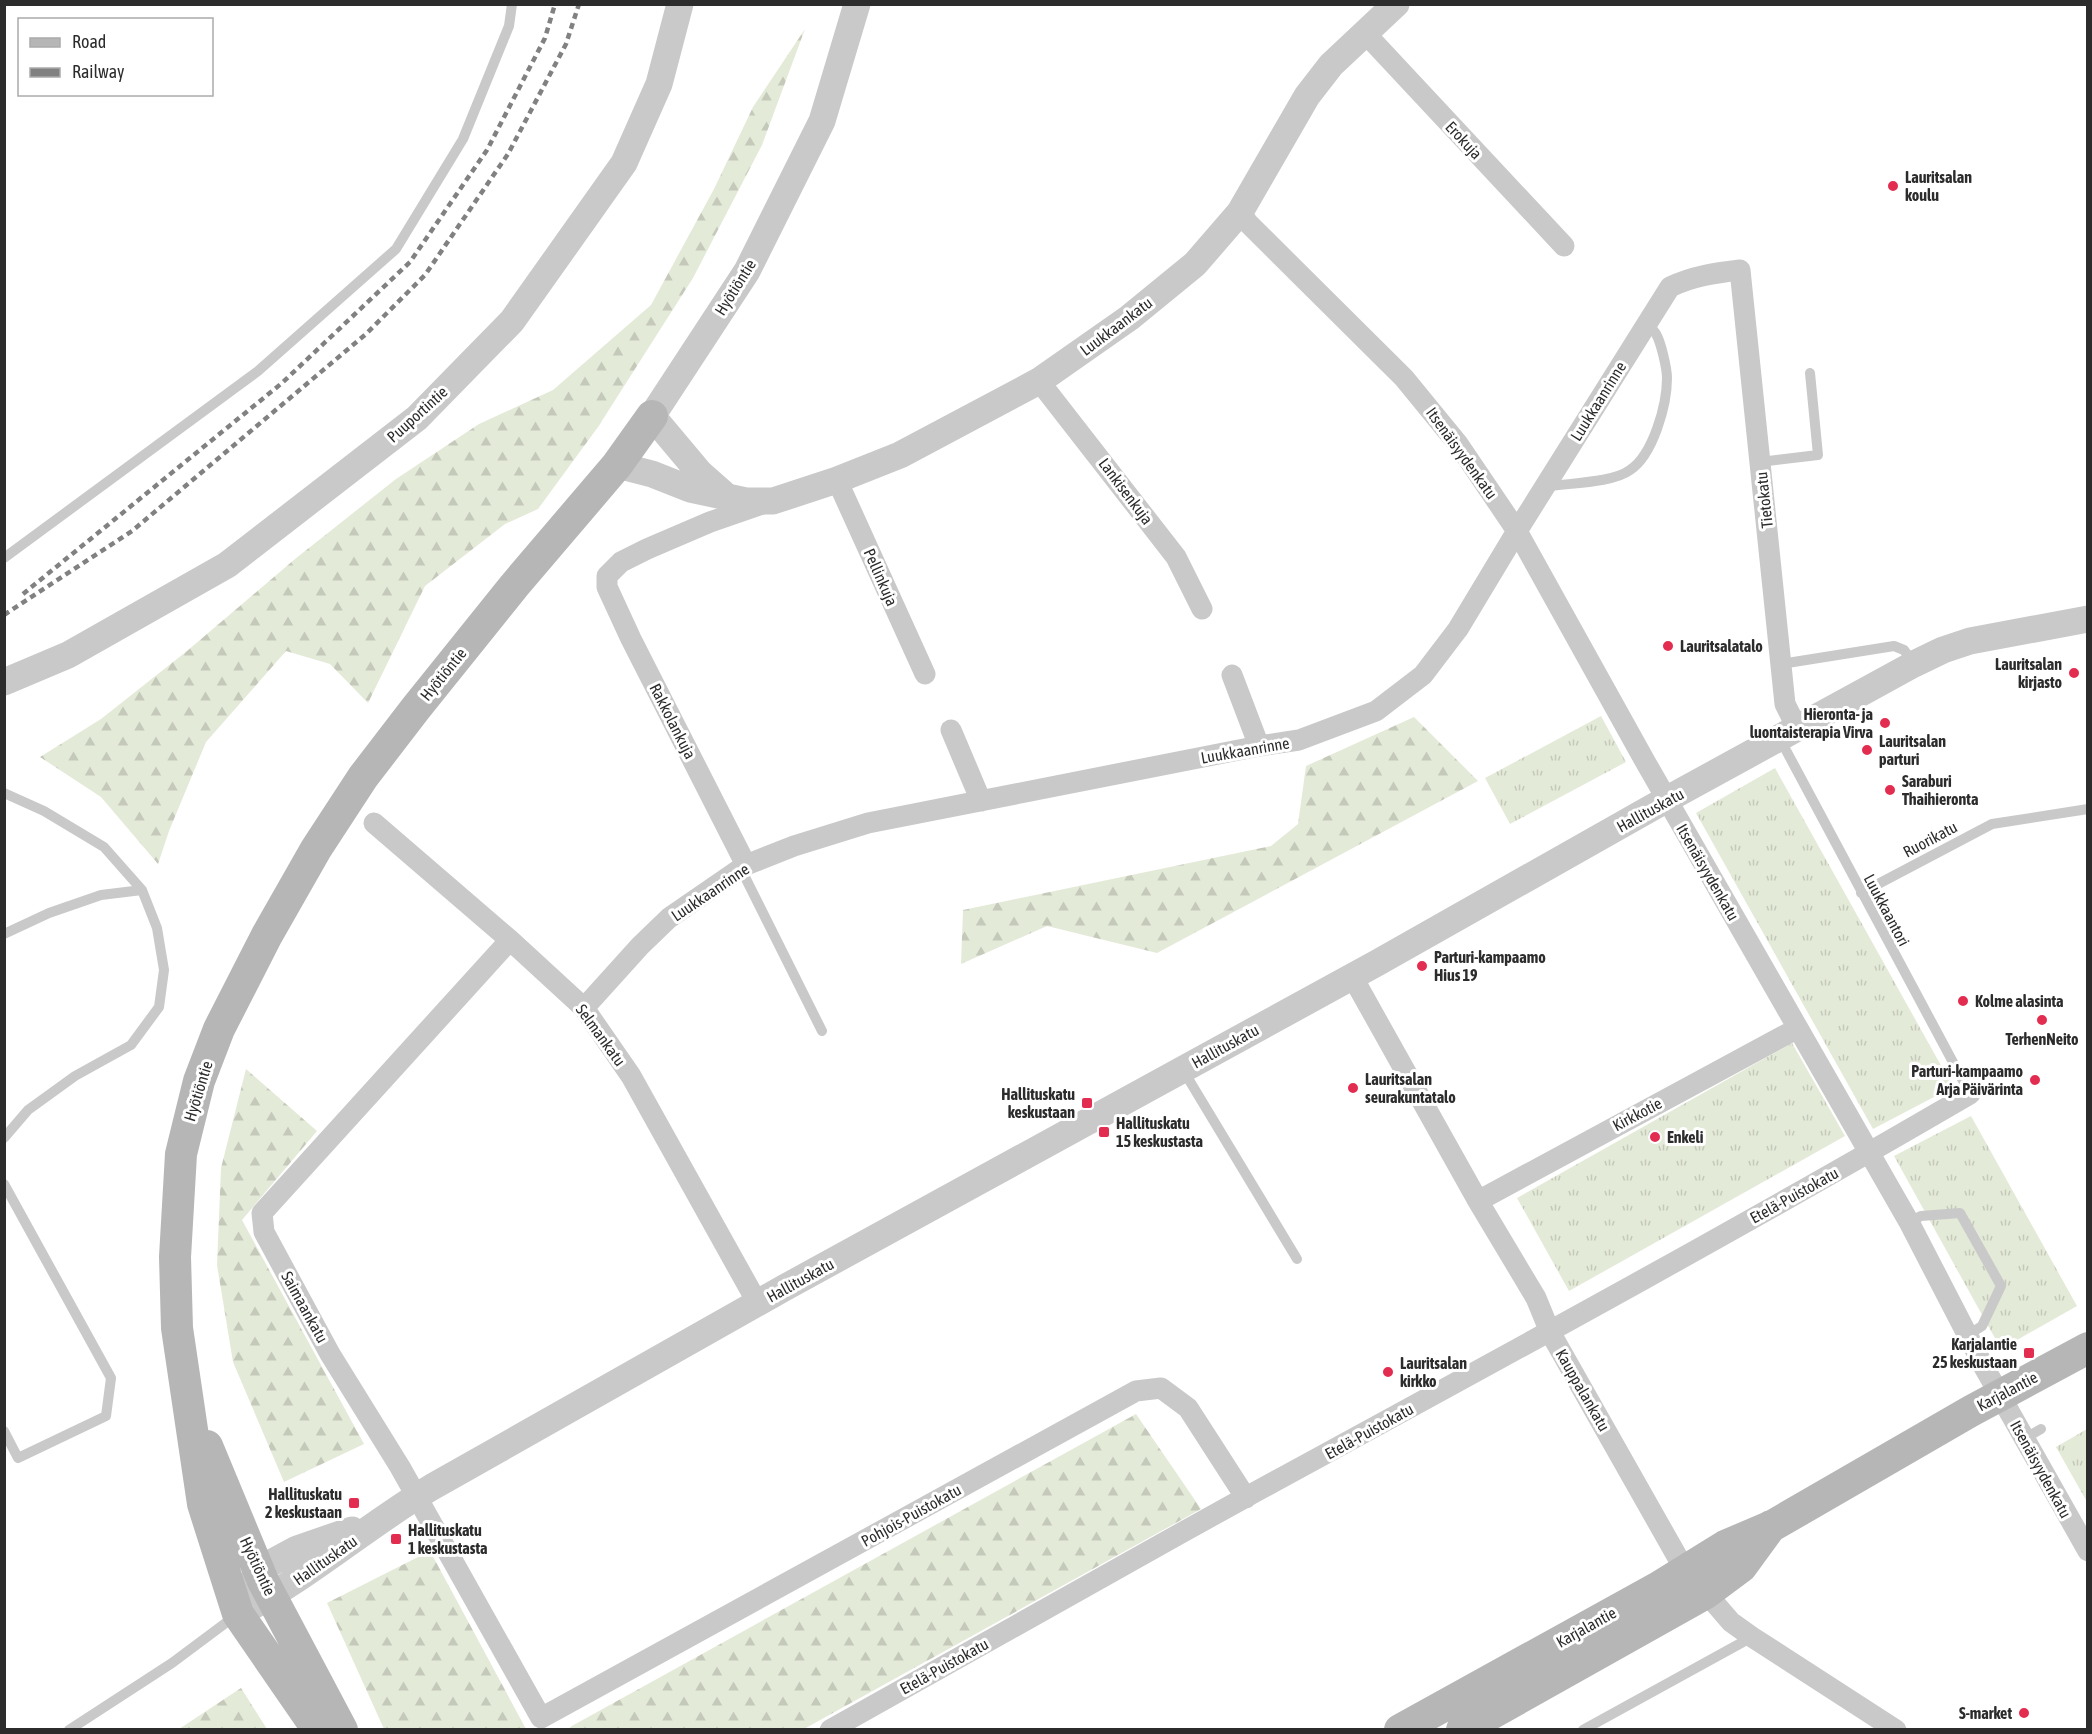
<svg xmlns="http://www.w3.org/2000/svg" width="2092" height="1734" font-family="'Asap Condensed',sans-serif">
<style>
.grass{fill:url(#grass-tufts)}
.forest{fill:url(#forest-firs)}
.lines{fill:none;stroke-linecap:round;stroke-linejoin:round}
.service{stroke:#c9c9c9;stroke-width:10}
.minor{stroke:#c9c9c9;stroke-width:21}
.tertiary{stroke:#c9c9c9;stroke-width:27}
.secondary{stroke:#b6b6b6;stroke-width:32}
.rail{stroke:#818181;stroke-width:4.5;stroke-dasharray:6 4.5;stroke-linecap:butt}
.poi-dot{fill:#e32d50;stroke:#fff;stroke-width:2}
.labels{text-anchor:middle;stroke-width:6;stroke-linejoin:round;paint-order:stroke}
.street-label{font-size:16px;fill:#2c2c2c;stroke:#fff}
.poi-label{font-size:16px;font-weight:bold;fill:#2c2c2c;stroke:#fff;text-anchor:start}
</style>
<defs>
<pattern id="grass-tufts" width="24" height="20" patternUnits="userSpaceOnUse" patternTransform="scale(1.5)"><rect width="24" height="20" fill="#e4ead8"/><path d="M3 7l-1-3M5 7V3M7 7l1-3M15 17l-1-3M17 17v-4M19 17l1-3" fill="none" stroke="#c4c9ba"/></pattern>
<pattern id="forest-firs" width="22" height="20" patternUnits="userSpaceOnUse" patternTransform="scale(1.5)"><rect width="22" height="20" fill="#e4ead8"/><path d="M5 1l3.5 6h-7zM16 11l3.5 6h-7z" fill="#c4c9ba"/></pattern>
</defs>
<rect width="100%" height="100%" fill="#fff"/>
<path class="grass" d="M 1601,716 L 1626,762 L 1510,824 L 1485,778 Z
M 1775,768 L 1953,1087 L 1873,1129 L 1696,813 Z
M 1792,1043 L 1845,1136 L 1569,1291 L 1517,1198 Z
M 1971,1116 L 2077,1306 L 2001,1349 L 1894,1156 Z
M 2087,1429 L 2087,1502 L 2056,1447 Z"/>
<path class="forest" d="M 805,29 L 762,145 L 693,278 L 598,427 L 538,509 L 505,524 L 425,586 L 368,703 L 330,664 L 286,651 L 206,742 L 169,831 L 158,864 L 101,797 L 40,757 L 101,719 L 187,651 L 295,559 L 396,479 L 479,424 L 553,390 L 651,305 L 714,189 L 753,107 Z
M 1414,717 L 1478,781 L 1157,953 L 1047,926 L 961,964 L 963,910 L 1271,846 L 1298,824 L 1306,766 Z
M 246,1069 L 317,1131 L 242,1220 L 364,1444 L 284,1482 L 233,1362 L 217,1265 L 221,1168 Z
M 1136,1414 L 1201,1509 L 804,1729 L 571,1730 L 570,1727 Z
M 430,1551 L 526,1729 L 384,1729 L 327,1603 Z
M 241,1688 L 267,1729 L 179,1729 Z"/>
<g class="lines">
<path class="service" d="M 1760,462 L 1818,455 L 1810,373
M 1545,487 C 1567,483 1613,483 1630,470 C 1653,455 1667,405 1667,378 C 1667,369 1661,342 1656,334 C 1654,330 1650,327 1647,324
M 4,558 L 258,371 L 396,249 L 463,139 L 509,26 L 512,4
M 1781,664 L 1894,646 L 1904,650 L 1914,664
M 1780,739 L 1970,1094
M 4,793 L 44,811 L 104,847 L 142,890 L 157,928 L 164,970 L 159,1007 L 131,1045 L 75,1076 L 28,1110 L 4,1138
M 741,869 L 822,1031
M 1861,893 L 1992,824 L 2088,809
M 4,934 L 49,913 L 101,895 L 142,890
M 1183,1070 L 1297,1259
M 4,1184 L 111,1378 L 106,1416 L 18,1458 L 4,1431
M 1909,1222 L 1921,1216 L 1960,1213 L 2001,1286 L 1982,1326 L 1968,1335
M 2024,1439 L 2041,1429
M 69,1730 L 172,1663 L 235,1616
M 1583,1730 L 1752,1637"/>
<path class="minor" d="M 1365,33 L 1564,246
M 1240,212 L 1248,223 L 1404,378 L 1458,444 L 1517,531 L 1646,763 L 1909,1222 L 1984,1367 L 2088,1551
M 1039,381 L 1176,557 L 1202,609
M 837,480 L 925,674
M 1232,675 L 1259,746
M 951,730 L 981,801
M 374,823 L 510,940 L 584,1008 L 631,1076 L 758,1304
M 746,865 L 631,639 L 607,587 L 607,576 L 621,562 L 647,549 L 710,522 L 765,503
M 510,940 L 262,1213 L 264,1232 L 330,1354 L 400,1467 L 541,1718 L 1136,1391 L 1161,1388 L 1188,1408 L 1246,1498
M 1352,976 L 1478,1201 L 1536,1298 L 1550,1332 L 1678,1558 L 1687,1571 L 1731,1622 L 1752,1637 L 1896,1730
M 584,1008 L 640,946 L 669,918 L 746,865 L 794,846 L 868,823 L 1259,746 L 1299,740 L 1376,711 L 1423,675 L 1458,629 L 1517,531 L 1670,287 C 1693,276 1715,273 1740,270 L 1785,704 L 1797,728
M 1478,1201 L 1798,1028
M 830,1730 C 969,1652 1108,1573 1248,1496 C 1490,1364 1732,1233 1970,1094"/>
<path class="tertiary" d="M 617,465 L 652,474 L 690,489 L 746,501 L 773,501 L 837,480 L 900,455 L 1039,381 L 1129,318 L 1195,264 L 1240,212 L 1307,96 L 1331,65 L 1396,4
M 725,495 L 699,472 L 652,416 L 747,271 L 822,121 L 857,4
M 4,682 L 68,655 L 227,565 L 417,418 L 512,321 L 624,163 L 659,84 L 680,4
M 249,1589 L 258,1570 L 297,1549 L 352,1530
M 238,1614 C 307,1579 365,1527 432,1487 L 784,1288 L 1377,963 L 1653,807 L 1914,664 L 1943,650 L 1970,641 L 2088,619"/>
<path class="secondary" d="M 207,1446 L 263,1581 L 342,1730
M 318,1730 L 238,1614 L 203,1504 L 177,1328 L 175,1257 L 181,1154 L 199,1081 L 219,1029 L 267,935 L 316,849 L 363,777 L 416,708 L 514,586 L 617,465 L 652,416
M 1400,1730 L 1657,1588 L 1725,1546 L 1772,1526 L 1971,1411 L 2088,1348
M 1462,1730 L 1706,1593 L 1741,1567 L 1771,1526"/>
<path class="rail" d="M 23,594 L 282,383 L 410,262 L 487,150 L 545,38 L 555,4
M 4,615 L 132,531 L 366,334 L 425,275 L 508,154 L 566,44 L 579,4"/>
</g>
<g class="poi-dot">
<circle cx="1893" cy="186" r="6"/>
<circle cx="1668" cy="646" r="6"/>
<circle cx="2074" cy="673" r="6"/>
<circle cx="1885" cy="723" r="6"/>
<circle cx="1867" cy="750" r="6"/>
<circle cx="1890" cy="790" r="6"/>
<circle cx="1422" cy="966" r="6"/>
<circle cx="1963" cy="1001" r="6"/>
<circle cx="2042" cy="1020" r="6"/>
<circle cx="2035" cy="1080" r="6"/>
<circle cx="1353" cy="1088" r="6"/>
<rect x="1081" y="1097" width="12" height="12" rx="3"/>
<rect x="1098" y="1126" width="12" height="12" rx="3"/>
<circle cx="1655" cy="1137" r="6"/>
<rect x="2023" y="1347" width="12" height="12" rx="3"/>
<circle cx="1388" cy="1372" r="6"/>
<rect x="348" y="1497" width="12" height="12" rx="3"/>
<rect x="390" y="1533" width="12" height="12" rx="3"/>
<circle cx="2024" cy="1713" r="6"/>
</g>
<g class="labels">
<g class="street-label">
<text transform="translate(1464 140) rotate(47)" y="6">Erokuja</text>
<text transform="translate(735 287) rotate(-58)" y="6">Hyötiöntie</text>
<text transform="translate(1116 326) rotate(-37)" y="6">Luukkaankatu</text>
<text transform="translate(1598 401) rotate(-58)" y="6">Luukkaanrinne</text>
<text transform="translate(417 414) rotate(-42)" y="6">Puuportintie</text>
<text transform="translate(1462 453) rotate(54)" y="6">Itsenäisyydenkatu</text>
<text transform="translate(1126 491) rotate(53)" y="6">Lankisenkuja</text>
<text transform="translate(1764 500) rotate(-96)" y="6">Tietokatu</text>
<text transform="translate(881 577) rotate(66)" y="6">Pellinkuja</text>
<text transform="translate(443 674) rotate(-51)" y="6">Hyötiöntie</text>
<text transform="translate(673 721) rotate(63)" y="6">Rakkolankuja</text>
<text transform="translate(1245 750) rotate(-10)" y="6">Luukkaanrinne</text>
<text transform="translate(1650 810) rotate(-29)" y="6">Hallituskatu</text>
<text transform="translate(1930 839) rotate(-28)" y="6">Ruorikatu</text>
<text transform="translate(1708 872) rotate(60)" y="6">Itsenäisyydenkatu</text>
<text transform="translate(710 892) rotate(-34)" y="6">Luukkaanrinne</text>
<text transform="translate(1887 910) rotate(62)" y="6">Luukkaantori</text>
<text transform="translate(601 1035) rotate(54)" y="6">Selmankatu</text>
<text transform="translate(1225 1046) rotate(-29)" y="6">Hallituskatu</text>
<text transform="translate(198 1091) rotate(-73)" y="6">Hyötiöntie</text>
<text transform="translate(1637 1114) rotate(-28)" y="6">Kirkkotie</text>
<text transform="translate(1794 1195) rotate(-29)" y="6">Etelä-Puistokatu</text>
<text transform="translate(800 1280) rotate(-29)" y="6">Hallituskatu</text>
<text transform="translate(305 1307) rotate(61)" y="6">Saimaankatu</text>
<text transform="translate(1583 1390) rotate(60)" y="6">Kauppalankatu</text>
<text transform="translate(2007 1391) rotate(-28)" y="6">Karjalantie</text>
<text transform="translate(1369 1431) rotate(-29)" y="6">Etelä-Puistokatu</text>
<text transform="translate(2041 1469) rotate(61)" y="6">Itsenäisyydenkatu</text>
<text transform="translate(911 1515) rotate(-29)" y="6">Pohjois-Puistokatu</text>
<text transform="translate(325 1560) rotate(-35)" y="6">Hallituskatu</text>
<text transform="translate(258 1566) rotate(65)" y="6">Hyötiöntie</text>
<text transform="translate(1586 1627) rotate(-29)" y="6">Karjalantie</text>
<text transform="translate(944 1666) rotate(-29)" y="6">Etelä-Puistokatu</text>
</g>
<g class="poi-label">
<text x="1905" y="183">Lauritsalan<tspan x="1905" dy="18">koulu</tspan></text>
<text x="1680" y="652">Lauritsalatalo</text>
<text x="2062" y="670" text-anchor="end">Lauritsalan<tspan x="2062" dy="18">kirjasto</tspan></text>
<text x="1873" y="720" text-anchor="end">Hieronta- ja<tspan x="1873" dy="18">luontaisterapia Virva</tspan></text>
<text x="1879" y="747">Lauritsalan<tspan x="1879" dy="18">parturi</tspan></text>
<text x="1902" y="787">Saraburi<tspan x="1902" dy="18">Thaihieronta</tspan></text>
<text x="1434" y="963">Parturi-kampaamo<tspan x="1434" dy="18">Hius 19</tspan></text>
<text x="1975" y="1007">Kolme alasinta</text>
<text x="2042" y="1045" text-anchor="middle">TerhenNeito</text>
<text x="2023" y="1077" text-anchor="end">Parturi-kampaamo<tspan x="2023" dy="18">Arja Päivärinta</tspan></text>
<text x="1365" y="1085">Lauritsalan<tspan x="1365" dy="18">seurakuntatalo</tspan></text>
<text x="1075" y="1100" text-anchor="end">Hallituskatu<tspan x="1075" dy="18">keskustaan</tspan></text>
<text x="1116" y="1129">Hallituskatu<tspan x="1116" dy="18">15 keskustasta</tspan></text>
<text x="1667" y="1143">Enkeli</text>
<text x="2017" y="1350" text-anchor="end">Karjalantie<tspan x="2017" dy="18">25 keskustaan</tspan></text>
<text x="1400" y="1369">Lauritsalan<tspan x="1400" dy="18">kirkko</tspan></text>
<text x="342" y="1500" text-anchor="end">Hallituskatu<tspan x="342" dy="18">2 keskustaan</tspan></text>
<text x="408" y="1536">Hallituskatu<tspan x="408" dy="18">1 keskustasta</tspan></text>
<text x="2012" y="1719" text-anchor="end">S-market</text>
</g>
</g>
<rect width="2092" height="1734" fill="none" stroke="#2c2c2c" stroke-width="12"/>
<rect x="18" y="18" width="195" height="78" fill="#ffffff" stroke="#ababab" stroke-width="1.5"/>
<rect x="30" y="38" width="30" height="9" fill="#b6b6b6" stroke="#ababab" stroke-width="1.5"/>
<text x="72" y="48" font-size="18" fill="#2c2c2c">Road</text>
<rect x="30" y="68" width="30" height="9" fill="#818181" stroke="#ababab" stroke-width="1.5"/>
<text x="72" y="78" font-size="18" fill="#2c2c2c">Railway</text>
</svg>
